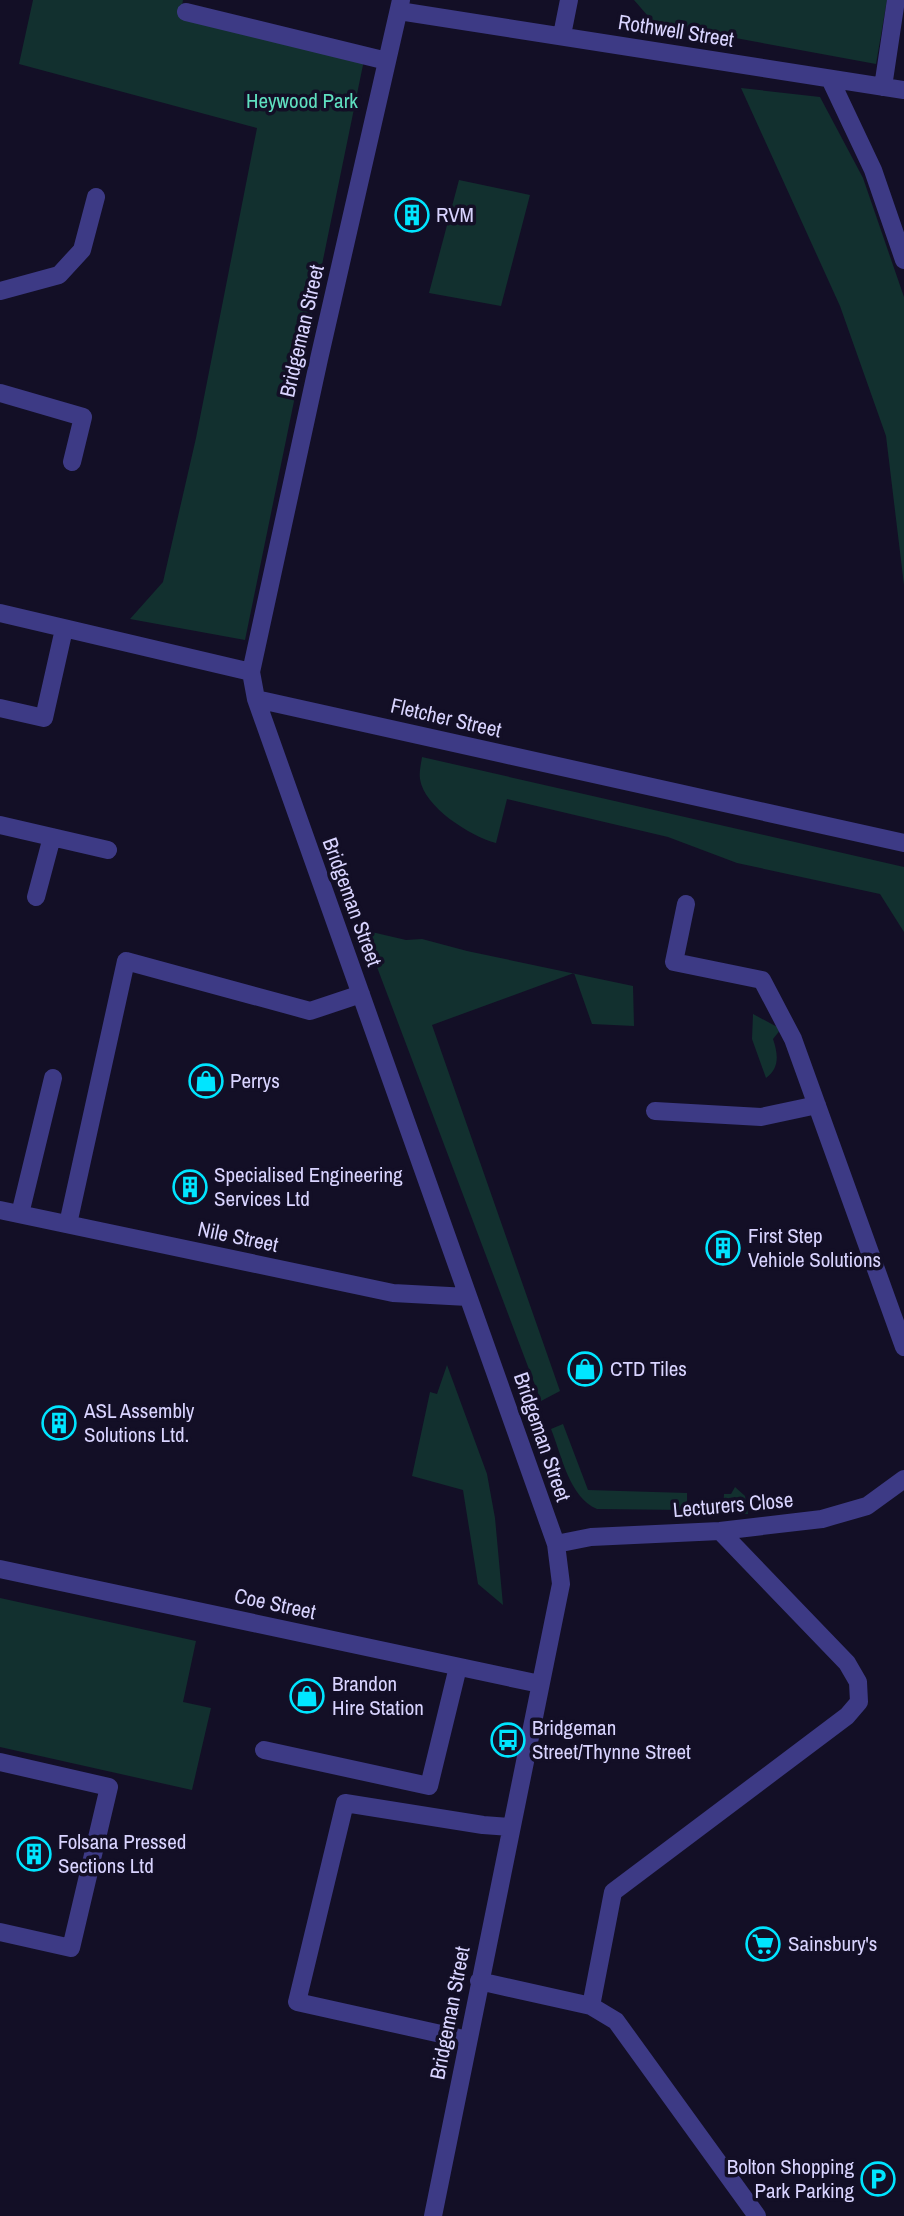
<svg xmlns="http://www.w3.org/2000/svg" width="904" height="2216" font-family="'Archivo Narrow',sans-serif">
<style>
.green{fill:#12302f}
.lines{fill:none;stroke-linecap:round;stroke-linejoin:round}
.minor{stroke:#3d3a85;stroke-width:18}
.labels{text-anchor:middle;stroke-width:7;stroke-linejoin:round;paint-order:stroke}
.street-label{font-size:21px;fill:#d9d4ff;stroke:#130f26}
.park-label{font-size:21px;fill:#5fe0c0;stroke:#130f26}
.poi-label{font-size:21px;fill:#d9d4ff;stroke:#130f26;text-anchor:start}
</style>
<rect width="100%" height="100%" fill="#130f26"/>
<path class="green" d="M 33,0 L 183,0 L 180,17 L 364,60 L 245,640 L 130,619 L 163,582 L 196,438 L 257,128 L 19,64 Z
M 634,0 L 887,0 L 876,64 L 654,23 Z
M 741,88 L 820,97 L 863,178 L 904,297 L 904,585 L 886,436 L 840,306 Z
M 459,180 L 530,195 L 501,306 L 429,293 Z
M 422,757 L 904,867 L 904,932 L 880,894 L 737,863 L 668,837 L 507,799 L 496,843 C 470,836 424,807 420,779 C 419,772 421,764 422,757 Z
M 363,930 L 406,940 L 422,939 L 467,951 L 633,986 L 634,1026 L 592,1024 L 574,973 L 432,1025 L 560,1391 L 541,1401 Z
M 753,1014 L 781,1029 L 773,1039 C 778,1054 780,1068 766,1078 L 752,1039 Z
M 447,1365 L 487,1474 L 495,1518 L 503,1605 L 478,1584 L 463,1490 L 412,1476 L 430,1392 L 437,1394 Z
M 563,1424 L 588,1490 L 687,1493 L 687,1510 L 597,1509 C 569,1497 562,1456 551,1429 Z
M 735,1487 L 745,1496 L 748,1514 L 723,1513 L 724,1494 L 731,1494 Z
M 0,1598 L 196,1641 L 183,1702 L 211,1708 L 192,1790 L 0,1747 Z"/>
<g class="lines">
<path class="minor" d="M 401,0 L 319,359 L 251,672 L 256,699 L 556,1544 L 561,1584 L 433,2216
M 399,11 L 904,90
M 186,12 L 387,61
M 562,35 L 569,0
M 830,79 L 873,170 L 904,260
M 883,87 L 896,0
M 0,291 L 59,275 L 82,250 L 96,197
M 0,393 L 83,417 L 72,462
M 0,613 L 251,672
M 256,699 L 904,843
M 0,708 L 44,718 L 64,629
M 0,825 L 108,850
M 36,897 L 52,837
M 686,904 L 674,962 L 762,980 L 793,1039 L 904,1347
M 655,1111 L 761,1117 L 817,1105
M 0,1210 L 393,1293 L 468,1297
M 20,1214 L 53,1078
M 68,1224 L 126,961 L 310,1011 L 361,994
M 556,1544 L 591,1537 L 720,1531 L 822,1519 L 867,1506 L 904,1479
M 0,1569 L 540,1684
M 264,1750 L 429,1786 L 458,1667
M 0,1762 L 109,1787 L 71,1948 L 0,1932
M 479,1981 L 591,2006 L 616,2021 L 757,2216
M 591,2006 L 613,1892 L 847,1716 L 859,1702 L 858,1682 L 847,1663 L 720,1531
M 468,2040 L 297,2002 L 345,1803 L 483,1825 L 511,1827"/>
</g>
<defs>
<symbol id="building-ring" viewBox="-11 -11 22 22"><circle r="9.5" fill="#130f26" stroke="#00e5ff" stroke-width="1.5"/><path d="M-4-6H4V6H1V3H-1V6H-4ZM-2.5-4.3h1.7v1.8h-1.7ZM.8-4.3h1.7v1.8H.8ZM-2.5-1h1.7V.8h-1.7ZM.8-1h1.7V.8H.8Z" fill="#00e5ff"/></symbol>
<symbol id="shop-ring" viewBox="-11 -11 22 22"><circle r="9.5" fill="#130f26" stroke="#00e5ff" stroke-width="1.5"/><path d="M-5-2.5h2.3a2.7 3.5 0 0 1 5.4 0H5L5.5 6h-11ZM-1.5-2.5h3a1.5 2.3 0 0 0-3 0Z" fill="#00e5ff"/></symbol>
<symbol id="bus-ring" viewBox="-11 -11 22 22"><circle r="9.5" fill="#130f26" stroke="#00e5ff" stroke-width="1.5"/><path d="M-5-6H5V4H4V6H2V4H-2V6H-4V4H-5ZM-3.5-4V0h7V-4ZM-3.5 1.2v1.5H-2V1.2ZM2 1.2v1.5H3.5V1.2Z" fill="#00e5ff"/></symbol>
<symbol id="supermarket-ring" viewBox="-11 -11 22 22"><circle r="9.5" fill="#130f26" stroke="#00e5ff" stroke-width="1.5"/><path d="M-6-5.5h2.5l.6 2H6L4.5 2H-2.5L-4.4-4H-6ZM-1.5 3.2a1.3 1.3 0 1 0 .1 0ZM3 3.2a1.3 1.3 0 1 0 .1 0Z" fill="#00e5ff"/></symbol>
<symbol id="parking-ring" viewBox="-11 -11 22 22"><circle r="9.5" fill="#130f26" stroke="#00e5ff" stroke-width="1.5"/><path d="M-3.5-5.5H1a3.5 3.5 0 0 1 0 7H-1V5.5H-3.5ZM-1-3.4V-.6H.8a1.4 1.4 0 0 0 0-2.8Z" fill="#00e5ff"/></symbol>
</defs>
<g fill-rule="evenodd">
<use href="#building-ring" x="393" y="196" width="38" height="38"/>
<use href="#shop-ring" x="187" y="1062" width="38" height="38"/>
<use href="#building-ring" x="171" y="1168" width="38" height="38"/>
<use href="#building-ring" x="704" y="1229" width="38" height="38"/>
<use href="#shop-ring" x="566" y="1350" width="38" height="38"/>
<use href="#building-ring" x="40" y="1404" width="38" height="38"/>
<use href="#shop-ring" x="288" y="1677" width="38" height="38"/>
<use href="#bus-ring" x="489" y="1721" width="38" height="38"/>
<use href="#building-ring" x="15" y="1835" width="38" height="38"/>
<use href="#supermarket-ring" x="744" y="1925" width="38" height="38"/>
<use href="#parking-ring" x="859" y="2160" width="38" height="38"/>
</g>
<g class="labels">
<g class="street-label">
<text transform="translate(676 31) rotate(9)" y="7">Rothwell Street</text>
<text transform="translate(302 331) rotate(-77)" y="7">Bridgeman Street</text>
<text transform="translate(446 718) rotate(13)" y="7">Fletcher Street</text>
<text transform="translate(352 902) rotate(70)" y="7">Bridgeman Street</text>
<text transform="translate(238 1237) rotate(12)" y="7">Nile Street</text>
<text transform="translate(542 1437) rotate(71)" y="7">Bridgeman Street</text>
<text transform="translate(733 1505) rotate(-5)" y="7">Lecturers Close</text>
<text transform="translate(275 1604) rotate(12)" y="7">Coe Street</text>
<text transform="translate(450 2013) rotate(-79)" y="7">Bridgeman Street</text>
</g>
<g class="park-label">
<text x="302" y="108">Heywood Park</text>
</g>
<g class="poi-label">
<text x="436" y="222">RVM</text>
<text x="230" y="1088">Perrys</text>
<text x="214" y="1182">Specialised Engineering<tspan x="214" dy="24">Services Ltd</tspan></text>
<text x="748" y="1243">First Step<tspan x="748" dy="24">Vehicle Solutions</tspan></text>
<text x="610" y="1376">CTD Tiles</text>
<text x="84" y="1418">ASL Assembly<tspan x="84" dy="24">Solutions Ltd.</tspan></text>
<text x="332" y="1691">Brandon<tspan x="332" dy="24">Hire Station</tspan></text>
<text x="532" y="1735">Bridgeman<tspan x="532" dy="24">Street/Thynne Street</tspan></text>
<text x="58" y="1849">Folsana Pressed<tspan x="58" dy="24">Sections Ltd</tspan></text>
<text x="788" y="1951">Sainsbury's</text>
<text x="854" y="2174" text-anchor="end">Bolton Shopping<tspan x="854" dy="24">Park Parking</tspan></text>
</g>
</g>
</svg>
